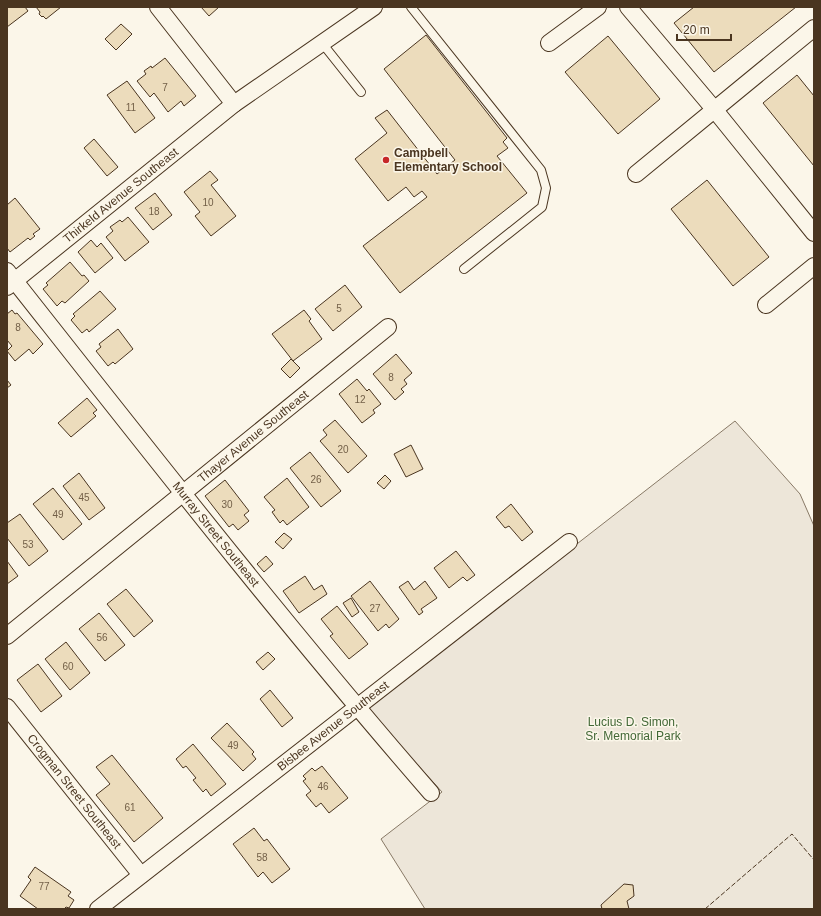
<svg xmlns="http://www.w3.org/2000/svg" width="821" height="916" font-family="Arial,sans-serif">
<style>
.green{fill:#ede6d9;stroke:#887966}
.building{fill:#ecdcbc;stroke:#4a3520}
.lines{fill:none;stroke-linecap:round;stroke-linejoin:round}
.service-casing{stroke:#4a3520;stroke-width:10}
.minor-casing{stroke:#4a3520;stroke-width:18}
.service{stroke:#fbf6e9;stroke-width:8}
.minor{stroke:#fbf6e9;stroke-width:16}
.fence{stroke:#4a3520;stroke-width:1;stroke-dasharray:5 2;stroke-linecap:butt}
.poi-dot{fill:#c62828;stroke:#fbf6e9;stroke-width:1.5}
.labels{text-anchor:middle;stroke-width:3;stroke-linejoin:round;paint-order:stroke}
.number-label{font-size:10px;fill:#725f47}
.poi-label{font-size:12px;font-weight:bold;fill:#4a3520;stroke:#fbf6e9;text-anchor:start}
.street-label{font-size:12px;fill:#4a3520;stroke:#fbf6e9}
.park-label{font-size:12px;fill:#436837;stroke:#fbf6e9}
</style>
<rect width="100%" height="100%" fill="#fbf6e9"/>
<path class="green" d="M 735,421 L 800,494 L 814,526 L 814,909 L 425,909 L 381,839 L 442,792 L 366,708 Z"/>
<path class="building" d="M 7,7 L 25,7 L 28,11 L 7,27 Z
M 36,7 L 61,7 L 46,19 L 43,16 L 42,17 L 39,14 L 40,12 Z
M 201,7 L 219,7 L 209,16 Z
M 694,7 L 796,7 L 714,72 L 674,23 Z
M 121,24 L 132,34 L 116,50 L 105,39 Z
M 426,35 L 507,138 L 503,142 L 508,148 L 497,156 L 527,193 L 400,293 L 363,246 L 427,197 L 422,191 L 414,197 L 406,187 L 388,201 L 355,159 L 387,133 L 375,118 L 387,110 L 437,174 L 455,160 L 384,69 Z
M 608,36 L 660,99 L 618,134 L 565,72 Z
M 165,58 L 196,96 L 184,106 L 181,101 L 168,112 L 154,93 L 150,97 L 137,81 L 146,74 L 144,71 L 151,66 L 152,68 Z
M 797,75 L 814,96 L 814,166 L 763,103 Z
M 127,81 L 155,118 L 135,133 L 107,95 Z
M 94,139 L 118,167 L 107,176 L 84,148 Z
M 210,171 L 218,180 L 211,185 L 236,216 L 211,236 L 195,216 L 200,212 L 184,192 Z
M 707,180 L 769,257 L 733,286 L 671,209 Z
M 155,193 L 172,215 L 153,230 L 135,208 Z
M 15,198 L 40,229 L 33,234 L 35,236 L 30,240 L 28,238 L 10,252 L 7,248 L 7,205 Z
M 128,217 L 149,242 L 125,261 L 106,237 L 113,231 L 110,227 L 120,220 L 122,222 Z
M 91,240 L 97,247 L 101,243 L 113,258 L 95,273 L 78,252 Z
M 70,262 L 82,276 L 84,275 L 89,281 L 65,303 L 62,301 L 57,306 L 43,289 L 48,285 L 46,283 Z
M 345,285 L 362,307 L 333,331 L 315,309 Z
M 100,291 L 116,309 L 89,332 L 87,329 L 82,333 L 71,320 L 75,316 L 73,314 Z
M 12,310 L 15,314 L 17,313 L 43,344 L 33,354 L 29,349 L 15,361 L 7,351 L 12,346 L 7,340 L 7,314 Z
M 304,310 L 311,319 L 309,321 L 322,339 L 293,361 L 272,334 Z
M 118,329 L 133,349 L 115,364 L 113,362 L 108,366 L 96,351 L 101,347 L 99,344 Z
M 396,354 L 412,373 L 404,380 L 407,384 L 401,389 L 404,392 L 395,400 L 373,374 Z
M 291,359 L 300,368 L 290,378 L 281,369 Z
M 357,379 L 367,391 L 369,389 L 381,404 L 373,410 L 375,413 L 362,423 L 339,394 Z
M 7,380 L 11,385 L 7,388 Z
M 87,398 L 97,410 L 93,413 L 96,416 L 71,437 L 58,423 Z
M 335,420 L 367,456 L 348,473 L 320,441 L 327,435 L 323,430 Z
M 411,445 L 423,469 L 406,477 L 394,454 Z
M 310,452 L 341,491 L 321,507 L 290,468 Z
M 79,473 L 105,508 L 89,520 L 63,486 Z
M 385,475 L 391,481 L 384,489 L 377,483 Z
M 287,478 L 309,507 L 287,525 L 283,520 L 280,523 L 272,512 L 275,510 L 264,497 Z
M 225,480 L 249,511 L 244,515 L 249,521 L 238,530 L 233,524 L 229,527 L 205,496 Z
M 53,488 L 82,524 L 63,540 L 33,504 Z
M 511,504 L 533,532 L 522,541 L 509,526 L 505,528 L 496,517 Z
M 20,514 L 48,551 L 29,566 L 7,538 L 7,523 Z
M 284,533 L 292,539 L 283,549 L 275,542 Z
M 456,551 L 475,575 L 467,581 L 463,577 L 449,588 L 434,568 Z
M 266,556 L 273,564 L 264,572 L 257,564 Z
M 7,561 L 18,576 L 7,584 Z
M 305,576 L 314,590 L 322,585 L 327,594 L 299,613 L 283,591 Z
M 370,581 L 399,619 L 389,628 L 386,624 L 378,631 L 351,596 Z
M 408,581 L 414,590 L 425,581 L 437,598 L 421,609 L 423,612 L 419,615 L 399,587 Z
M 126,589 L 153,621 L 134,637 L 107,604 Z
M 351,598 L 359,612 L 352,617 L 343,603 Z
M 337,606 L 368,644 L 349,659 L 330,636 L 333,634 L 321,619 Z
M 99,613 L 125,645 L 105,661 L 79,629 Z
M 66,642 L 90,673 L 70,690 L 45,659 Z
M 268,652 L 275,659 L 263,670 L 256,662 Z
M 38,664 L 62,696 L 41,712 L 17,680 Z
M 270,690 L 293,718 L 282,727 L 260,699 Z
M 227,723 L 254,752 L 252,754 L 256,759 L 243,771 L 211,738 Z
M 193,744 L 226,784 L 211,796 L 206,789 L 203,792 L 193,780 L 196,778 L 186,766 L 183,768 L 176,759 Z
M 112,755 L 163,818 L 134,842 L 96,795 L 110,784 L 96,767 Z
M 322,766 L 348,798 L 329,813 L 321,803 L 316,807 L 306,795 L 311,791 L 303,781 L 306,779 L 303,776 L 312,768 L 315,771 Z
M 254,828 L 264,841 L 267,839 L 290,869 L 272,883 L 263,872 L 258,877 L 233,844 Z
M 35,867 L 71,892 L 68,896 L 74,900 L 69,908 L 66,907 L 64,909 L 38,909 L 20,896 L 31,880 L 28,877 Z
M 624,884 L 633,885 L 634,896 L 627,901 L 629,909 L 602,909 L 601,905 Z"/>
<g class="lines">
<defs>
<path id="service" d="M 411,7 L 541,170 L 546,188 L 542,207 L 464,269
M 322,43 L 361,92"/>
<g id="minor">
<path d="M 158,7 L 234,104"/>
<path d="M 628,7 L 714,109 L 814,233"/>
<path d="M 549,43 L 598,7"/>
<path d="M 636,174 L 814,28"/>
<path id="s1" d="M 7,271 C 146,447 284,624 431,793"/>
<path id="s2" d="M 7,287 L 234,104 L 374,7"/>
<path d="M 766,305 L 814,266"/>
<path id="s3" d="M 7,636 L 388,327"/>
<path id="s4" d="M 7,707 L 141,875"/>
<path id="s5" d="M 98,909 L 569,542"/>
</g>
</defs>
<use href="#service" class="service-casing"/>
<use href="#minor" class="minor-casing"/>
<use href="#service" class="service"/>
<use href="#minor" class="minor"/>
<path class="fence" d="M 705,909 L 792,834 L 814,860"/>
</g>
<circle class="poi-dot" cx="386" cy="160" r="4"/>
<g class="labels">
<g class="number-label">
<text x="165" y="91">7</text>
<text x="131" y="111">11</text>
<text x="208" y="206">10</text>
<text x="154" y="215">18</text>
<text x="339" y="312">5</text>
<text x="18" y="331">8</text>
<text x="391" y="381">8</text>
<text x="360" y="403">12</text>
<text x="343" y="453">20</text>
<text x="316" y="483">26</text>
<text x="84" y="501">45</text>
<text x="227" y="508">30</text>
<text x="58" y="518">49</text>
<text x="28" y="548">53</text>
<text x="375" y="612">27</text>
<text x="102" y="641">56</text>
<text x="68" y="670">60</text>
<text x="233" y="749">49</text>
<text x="323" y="790">46</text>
<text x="130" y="811">61</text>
<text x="262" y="861">58</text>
<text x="44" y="890">77</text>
</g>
<g class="poi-label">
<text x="394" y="157">Campbell<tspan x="394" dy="14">Elementary School</tspan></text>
</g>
<g class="street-label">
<text dy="4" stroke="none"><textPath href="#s2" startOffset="146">Thirkeld Avenue Southeast</textPath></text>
<text dy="4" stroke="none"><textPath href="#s3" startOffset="317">Thayer Avenue Southeast</textPath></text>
<text dy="4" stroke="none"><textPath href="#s1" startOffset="336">Murray Street Southeast</textPath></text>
<text dy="4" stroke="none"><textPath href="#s5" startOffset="298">Bisbee Avenue Southeast</textPath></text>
<text dy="4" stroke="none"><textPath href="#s4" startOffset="108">Crogman Street Southeast</textPath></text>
</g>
<g class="park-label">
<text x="633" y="726">Lucius D. Simon,<tspan x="633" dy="14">Sr. Memorial Park</tspan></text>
</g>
</g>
<rect width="821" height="916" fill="none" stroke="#4a3520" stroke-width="16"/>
<path d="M677 34v6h54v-6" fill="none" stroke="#4a3520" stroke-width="2"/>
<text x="683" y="34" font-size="12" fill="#4a3520" stroke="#fbf6e9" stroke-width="3" paint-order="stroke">20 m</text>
</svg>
